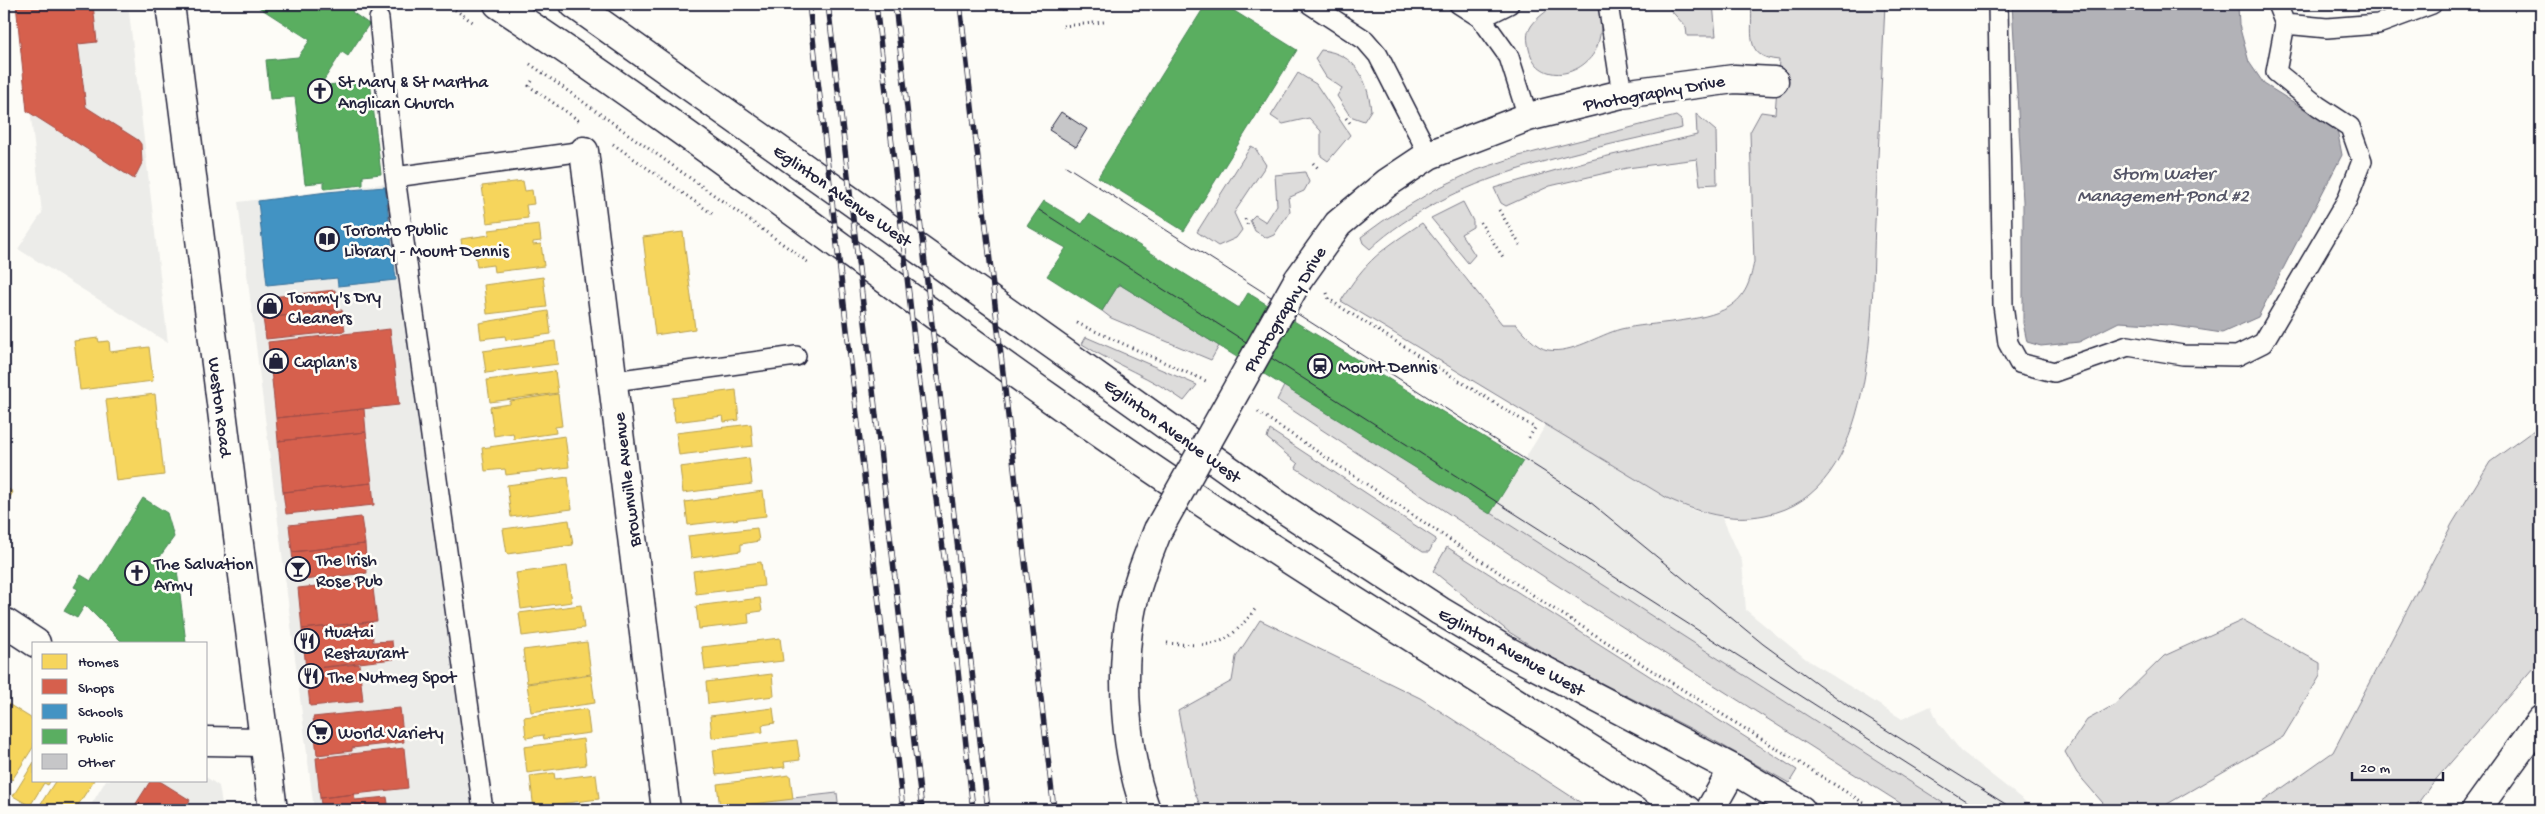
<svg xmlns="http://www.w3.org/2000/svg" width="2545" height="814" font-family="'Gochi Hand',sans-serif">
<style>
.built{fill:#ecece9}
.green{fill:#dddcdb;stroke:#807f8b}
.water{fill:#b2b2b7;stroke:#787885}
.homes{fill:#f6d55c;stroke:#b69f52}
.shops{fill:#d6604d;stroke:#a04d48}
.schools{fill:#4393c3;stroke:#39719a}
.public{fill:#5aae61;stroke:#498456}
.building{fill:#c6c6c8;stroke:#22223b}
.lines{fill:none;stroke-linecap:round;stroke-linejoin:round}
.lane-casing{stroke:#22223b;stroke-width:22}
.street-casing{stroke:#22223b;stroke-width:31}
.secondary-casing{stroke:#22223b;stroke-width:31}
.primary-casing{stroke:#22223b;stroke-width:31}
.path{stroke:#22223b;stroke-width:3;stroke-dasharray:1 4;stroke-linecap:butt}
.lane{stroke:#fdfcf7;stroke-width:19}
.street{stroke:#fdfcf7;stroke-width:28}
.secondary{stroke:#fdfcf7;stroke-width:28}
.primary{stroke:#fdfcf7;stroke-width:28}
.tram{stroke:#22223b;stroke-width:1}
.rail-casing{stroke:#22223b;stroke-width:5.5}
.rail{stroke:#fdfcf7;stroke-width:4;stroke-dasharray:11;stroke-linecap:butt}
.street-bridge-casing{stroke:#22223b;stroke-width:31;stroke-linecap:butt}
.street-bridge{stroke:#fdfcf7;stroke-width:28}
.labels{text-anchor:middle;stroke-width:5;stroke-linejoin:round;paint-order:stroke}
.poi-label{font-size:18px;fill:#22223b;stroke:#fdfcf7;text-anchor:start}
.street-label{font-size:18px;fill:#22223b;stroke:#fdfcf7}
.water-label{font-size:19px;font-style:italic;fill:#545466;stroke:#fdfcf7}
</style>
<rect width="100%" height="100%" fill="#fdfcf7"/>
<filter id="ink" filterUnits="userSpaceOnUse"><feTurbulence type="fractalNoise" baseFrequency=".02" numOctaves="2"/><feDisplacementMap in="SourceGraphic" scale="10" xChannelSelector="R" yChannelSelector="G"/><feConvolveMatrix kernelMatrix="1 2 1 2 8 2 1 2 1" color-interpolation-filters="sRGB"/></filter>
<g filter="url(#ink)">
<path class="built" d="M 18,4 L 128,4 L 168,343 L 18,249 L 42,213 Z
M 399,182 L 472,810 L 314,810 L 238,202 Z
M 1546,425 L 1667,498 L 1695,511 L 1722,517 L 1742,561 L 1746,610 L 1806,659 L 1902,719 L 1931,706 L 1938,722 L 1961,751 L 2036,810 L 1954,810 L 1490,514 Z
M 206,777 L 219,786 L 223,810 L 88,810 L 106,780 L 206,780 Z"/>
<path class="green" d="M 1556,4 L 1600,4 C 1602,19 1602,39 1594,53 C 1578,78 1537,84 1529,49 C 1528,43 1526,36 1529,30 C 1534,19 1547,11 1556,4 Z
M 1665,4 L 1713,4 L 1716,36 L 1687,36 L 1686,27 Z
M 1751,4 L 1885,4 C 1882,77 1878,150 1875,223 C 1871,311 1879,494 1765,515 C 1730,522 1699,513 1667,498 L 1341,301 C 1366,259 1383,249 1422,223 L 1502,324 L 1516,324 C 1524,333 1536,348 1548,350 C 1572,354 1598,335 1621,329 C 1652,322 1702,323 1729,307 C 1746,296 1750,282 1754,262 L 1750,132 L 1761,112 L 1775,114 L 1779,60 C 1742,57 1754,32 1751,4 Z
M 1321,50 C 1356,54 1367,78 1371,110 L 1364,121 L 1350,116 L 1337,96 L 1342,88 L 1326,77 L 1315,59 Z
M 1298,73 L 1316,84 L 1350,135 L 1328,161 L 1321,156 L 1321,131 L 1309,118 L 1283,124 L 1271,116 Z
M 1696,114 L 1716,131 L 1717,184 L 1700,185 L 1697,159 L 1627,168 L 1550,186 L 1506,206 L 1501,203 L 1494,188 L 1591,160 L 1697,135 Z
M 1676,116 L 1681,120 L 1682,128 C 1579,152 1449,175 1370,249 L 1363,243 L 1361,237 L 1383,221 L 1436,189 L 1474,171 L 1519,156 Z
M 1251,146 L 1255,148 L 1266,165 L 1234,213 L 1242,230 L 1236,238 L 1218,246 L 1197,232 Z
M 1305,172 L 1309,182 L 1304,191 L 1288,198 L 1290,211 L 1274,235 L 1267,238 L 1255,231 L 1250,220 L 1255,215 L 1266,222 L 1277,205 L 1275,175 Z
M 1463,202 L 1473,221 L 1473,227 L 1461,234 L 1475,255 L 1468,263 L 1431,218 Z
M 1119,284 L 1219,346 L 1211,360 L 1111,318 L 1102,311 Z
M 1086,337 L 1197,385 L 1184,401 C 1153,378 1115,365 1082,344 Z
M 1284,386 L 1496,516 L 1954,810 L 1911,810 L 1555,584 L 1277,400 Z
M 2541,425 L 2541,659 L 2431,785 L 2413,810 L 2251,810 L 2333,752 L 2452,524 L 2490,462 Z
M 1270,430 L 1436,539 L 1429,552 L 1423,552 L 1296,468 L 1298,464 L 1267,438 Z
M 1447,547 L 1797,770 L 1789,783 L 1711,739 L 1543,653 L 1509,632 L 1433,571 Z
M 1260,620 L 1420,698 L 1592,810 L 1202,810 L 1193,788 L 1178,711 L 1232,681 L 1236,657 Z
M 2243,620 L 2320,663 L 2320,676 L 2283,737 L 2157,810 L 2109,810 L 2077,773 L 2065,752 L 2087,720 L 2114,705 L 2164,656 Z
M 837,793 L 839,810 L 688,810 Z"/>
<path class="water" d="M 2012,4 L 2238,4 L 2239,25 L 2249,62 L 2264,84 L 2337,129 L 2342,155 L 2258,317 L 2222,333 L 2169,325 L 2119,322 L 2079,342 L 2041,346 L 2027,342 L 2023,323 L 2023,201 Z"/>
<path class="homes" d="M 523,181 L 525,191 L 532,190 L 534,204 L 526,205 L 528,218 L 487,223 L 482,186 Z
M 539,224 L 541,241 L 533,242 L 533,245 L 541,244 L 544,266 L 494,272 L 493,265 L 477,267 L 475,253 L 463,255 L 461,239 L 489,235 L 489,230 Z
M 683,232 L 695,329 L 655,335 L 643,237 Z
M 543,277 L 547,307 L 487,314 L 484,285 Z
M 548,311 L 551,334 L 506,340 L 505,336 L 481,339 L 479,323 Z
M 98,338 L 99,342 L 109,341 L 110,352 L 149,347 L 153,381 L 80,390 L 74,341 Z
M 555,341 L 558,364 L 486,373 L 483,351 Z
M 555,371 L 558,393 L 490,402 L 487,380 Z
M 736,390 L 739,420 L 724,422 L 723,416 L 675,422 L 672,398 Z
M 155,394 L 164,475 L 116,481 L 106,400 Z
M 558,394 L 562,426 L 555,427 L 556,433 L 514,439 L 513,433 L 494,436 L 490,407 L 510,404 L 510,401 Z
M 751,424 L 753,446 L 679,455 L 676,433 Z
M 565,436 L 569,467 L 506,475 L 505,469 L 485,471 L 482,448 Z
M 749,458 L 752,484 L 683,493 L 680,467 Z
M 568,477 L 572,509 L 511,517 L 507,485 Z
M 4,486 L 13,492 L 4,507 Z
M 763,491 L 766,516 L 688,525 L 685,502 Z
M 569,520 L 573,545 L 507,554 L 503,529 Z
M 757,528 L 759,541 L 741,544 L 741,551 L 691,558 L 688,536 Z
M 761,562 L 764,586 L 696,594 L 693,571 Z
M 567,566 L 572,602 L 521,609 L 516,573 Z
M 760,598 L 762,611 L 748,613 L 749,623 L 699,629 L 696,606 Z
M 581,605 L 584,628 L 522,636 L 519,613 Z
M 780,638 L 783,661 L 705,670 L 702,647 Z
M 587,642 L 591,674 L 527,683 L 523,650 Z
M 772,674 L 774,696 L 708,704 L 706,682 Z
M 591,675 L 595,703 L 531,712 L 527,684 Z
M 5,702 L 34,720 L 34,746 L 12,780 L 9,778 L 4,785 Z
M 773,708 L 775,723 L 762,725 L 763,732 L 712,738 L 710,716 Z
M 587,709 L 590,733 L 544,739 L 543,735 L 526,738 L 524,717 Z
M 583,739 L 586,765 L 527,773 L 524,747 Z
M 797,740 L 800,760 L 784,762 L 785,767 L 716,775 L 713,750 Z
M 34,762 L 34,780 L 51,780 L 48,785 L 44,783 L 30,806 L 13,796 Z
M 554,773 L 555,779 L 596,774 L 599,799 L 558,804 L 558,808 L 534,810 L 530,776 Z
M 790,775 L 793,799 L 720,808 L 717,784 Z
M 56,780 L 94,780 L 75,810 L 41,810 L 38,808 Z"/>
<path class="shops" d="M 16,4 L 93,4 L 97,42 L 78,44 L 86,107 L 138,140 L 141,144 L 142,163 L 134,179 L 27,111 Z
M 335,290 L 336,310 L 263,318 L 262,298 Z
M 342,310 L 345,331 L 266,339 L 263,318 Z
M 390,329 L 399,405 L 276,418 L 268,342 Z
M 364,409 L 366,432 L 278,441 L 276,418 Z
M 366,432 L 372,483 L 283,492 L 278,441 Z
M 372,483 L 374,505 L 286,514 L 283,492 Z
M 361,517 L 365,544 L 292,552 L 289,525 Z
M 365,544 L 367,573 L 295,581 L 292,552 Z
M 372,580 L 377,621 L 302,629 L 298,588 Z
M 372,622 L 373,642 L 392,641 L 394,659 L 306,669 L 302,629 Z
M 359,664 L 363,701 L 310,706 L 306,669 Z
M 400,708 L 404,742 L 352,748 L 352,751 L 317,755 L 313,717 Z
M 404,748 L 408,788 L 320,798 L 316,758 Z
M 151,780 L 158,780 L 190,800 L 184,810 L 132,810 Z
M 354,794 L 355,800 L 387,797 L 389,810 L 322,810 L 320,798 Z"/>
<path class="schools" d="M 385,187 L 396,280 L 338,286 L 337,278 L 267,285 L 258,201 L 327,192 Z"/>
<path class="public" d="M 254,4 L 357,4 L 352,12 L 369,24 L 348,56 L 342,52 L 320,86 L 370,80 L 381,174 L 363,176 L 363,185 L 324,189 L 324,182 L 305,184 L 295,97 L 270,99 L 266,60 L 298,57 L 310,40 Z
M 1206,4 L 1223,4 L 1297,50 L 1184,231 L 1098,177 Z
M 1044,201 L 1082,224 L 1089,214 L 1239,308 L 1248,293 L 1523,461 L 1490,514 L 1119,284 L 1102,311 L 1047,276 L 1066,248 L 1027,226 Z
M 143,498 L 167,513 L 174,537 L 161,555 L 160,567 L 177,570 L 186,643 L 123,643 L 85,605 L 77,618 L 64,611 L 78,589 L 74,587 L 81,575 L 91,581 Z"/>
<path class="building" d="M 1061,112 L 1087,129 L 1076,147 L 1049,130 Z"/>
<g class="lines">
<defs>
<path id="lane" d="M 1310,4 L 1365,40 L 1378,55 L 1429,155
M 1459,4 L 1481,18 L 1509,57 L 1528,117
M 1608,4 L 1622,94
M 1998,4 L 2003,305 L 2008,343 L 2019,363 L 2054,372 L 2128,346 L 2183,355 L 2237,356 L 2263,343 L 2347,200 L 2362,161 L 2350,127 L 2318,106 L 2276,72 L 2285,24 L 2277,4
M 1481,18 L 1509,4
M 379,19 L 395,177
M 2285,24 L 2327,28 L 2378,24 L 2432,4
M 614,381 L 796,356
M 483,810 L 395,177 L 584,151"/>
<path id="street" d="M 584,151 L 666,810
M 1298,280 L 1338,224 L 1387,183 L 1429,155 L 1528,117 L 1622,94 L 1734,79 L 1774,81
M 4,622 L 36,643
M 206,741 L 263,742
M 1146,810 C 1125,753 1120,677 1130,617 C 1135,587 1147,558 1158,530
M 1710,810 L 1733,769"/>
<path id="secondary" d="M 170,4 L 273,810"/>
<path id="primary" d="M 498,4 C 687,129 866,268 1050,398 C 1257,545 1474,675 1687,810
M 574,4 L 1281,507 L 1440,611 L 1509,652 L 1733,769 L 1801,810
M 2476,810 L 2541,720"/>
</defs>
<use href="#lane" class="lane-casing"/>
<use href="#street" class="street-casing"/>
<use href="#secondary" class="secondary-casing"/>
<use href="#primary" class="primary-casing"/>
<path class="path" d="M 447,4 L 474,23
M 630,4 L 636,9
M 1061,9 L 1101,4
M 1063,26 L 1104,22
M 530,64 L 808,262
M 532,81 L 529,86 L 581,122
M 1346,118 L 1351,124
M 613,144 L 714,215
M 1313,163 L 1318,168
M 1499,210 L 1520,245
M 1245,219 L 1248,226
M 1480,222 L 1503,257
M 1327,293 L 1329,299 L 1342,308 L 1535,428 L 1528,439
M 1077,323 L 1208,382
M 1258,412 L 1557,611 L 1875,810
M 1167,643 C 1218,647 1224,648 1257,607"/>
<use href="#lane" class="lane"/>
<use href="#street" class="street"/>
<use href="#secondary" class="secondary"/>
<use href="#primary" class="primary"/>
<path class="tram" d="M 1066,166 L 1584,497 L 1763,644 L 1848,706 L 2015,810
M 1039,210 L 1980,810"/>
<defs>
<path id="rail" d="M 809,4 L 903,810
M 828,4 L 922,810
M 876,4 L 916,356 L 951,606 L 973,810
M 895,4 L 988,810
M 960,4 L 1054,810"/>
</defs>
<use href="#rail" class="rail-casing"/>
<use href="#rail" class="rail"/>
<defs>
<path id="street-bridge" d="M 1158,530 L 1298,280"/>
</defs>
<use href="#street-bridge" class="street-bridge-casing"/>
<use href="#street-bridge" class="street-bridge"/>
</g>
</g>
<defs>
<symbol id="church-ring" viewBox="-11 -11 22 22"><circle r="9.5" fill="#fdfcf7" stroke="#22223b" stroke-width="1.5"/><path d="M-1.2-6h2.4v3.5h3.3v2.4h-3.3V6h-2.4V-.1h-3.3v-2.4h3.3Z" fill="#22223b"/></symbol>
<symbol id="library-ring" viewBox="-11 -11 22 22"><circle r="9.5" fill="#fdfcf7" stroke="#22223b" stroke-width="1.5"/><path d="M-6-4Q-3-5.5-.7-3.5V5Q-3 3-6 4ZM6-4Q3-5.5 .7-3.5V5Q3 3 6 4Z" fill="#22223b"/></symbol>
<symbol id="shop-ring" viewBox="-11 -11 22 22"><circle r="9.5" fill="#fdfcf7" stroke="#22223b" stroke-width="1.5"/><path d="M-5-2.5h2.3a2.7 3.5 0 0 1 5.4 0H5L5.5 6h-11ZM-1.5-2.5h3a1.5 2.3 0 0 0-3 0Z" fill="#22223b"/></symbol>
<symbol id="station-ring" viewBox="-11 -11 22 22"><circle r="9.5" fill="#fdfcf7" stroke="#22223b" stroke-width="1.5"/><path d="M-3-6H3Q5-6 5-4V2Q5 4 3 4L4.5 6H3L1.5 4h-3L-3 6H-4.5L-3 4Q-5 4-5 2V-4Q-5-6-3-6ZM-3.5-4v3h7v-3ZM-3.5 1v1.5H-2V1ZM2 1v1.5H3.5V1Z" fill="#22223b"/></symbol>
<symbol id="bar-ring" viewBox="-11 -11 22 22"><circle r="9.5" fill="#fdfcf7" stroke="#22223b" stroke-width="1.5"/><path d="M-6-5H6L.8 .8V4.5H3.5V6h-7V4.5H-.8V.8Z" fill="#22223b"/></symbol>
<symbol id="restaurant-ring" viewBox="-11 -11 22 22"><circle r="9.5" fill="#fdfcf7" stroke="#22223b" stroke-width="1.5"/><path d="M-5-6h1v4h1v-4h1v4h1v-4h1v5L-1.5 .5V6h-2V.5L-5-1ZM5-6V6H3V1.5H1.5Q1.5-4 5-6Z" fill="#22223b"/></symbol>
<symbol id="supermarket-ring" viewBox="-11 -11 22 22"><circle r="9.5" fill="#fdfcf7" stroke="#22223b" stroke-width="1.5"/><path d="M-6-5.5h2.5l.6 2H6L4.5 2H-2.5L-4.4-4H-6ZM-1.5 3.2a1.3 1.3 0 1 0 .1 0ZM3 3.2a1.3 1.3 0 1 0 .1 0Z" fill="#22223b"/></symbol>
</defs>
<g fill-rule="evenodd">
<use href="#church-ring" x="306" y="77" width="28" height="28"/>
<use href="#library-ring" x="313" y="225" width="28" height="28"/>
<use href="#shop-ring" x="256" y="292" width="28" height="28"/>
<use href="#shop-ring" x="262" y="347" width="28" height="28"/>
<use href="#station-ring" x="1306" y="352" width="28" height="28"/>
<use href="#bar-ring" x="284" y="555" width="28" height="28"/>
<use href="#church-ring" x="123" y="559" width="28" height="28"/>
<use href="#restaurant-ring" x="293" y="627" width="28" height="28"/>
<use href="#restaurant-ring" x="297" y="662" width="28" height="28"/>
<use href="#supermarket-ring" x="306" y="718" width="28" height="28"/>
</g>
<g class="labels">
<g class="poi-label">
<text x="338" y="87">St Mary &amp; St Martha<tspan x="338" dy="21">Anglican Church</tspan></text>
<text x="344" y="235">Toronto Public<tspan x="344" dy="21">Library - Mount Dennis</tspan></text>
<text x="288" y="302">Tommy's Dry<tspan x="288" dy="21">Cleaners</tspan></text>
<text x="294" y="367">Caplan's</text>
<text x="1338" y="372">Mount Dennis</text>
<text x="316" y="565">The Irish<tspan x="316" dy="21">Rose Pub</tspan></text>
<text x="154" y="569">The Salvation<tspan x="154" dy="21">Army</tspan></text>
<text x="324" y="637">Huatai<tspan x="324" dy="21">Restaurant</tspan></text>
<text x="328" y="682">The Nutmeg Spot</text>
<text x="338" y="738">World Variety</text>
</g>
<g class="street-label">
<text transform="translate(1654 92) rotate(-10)" y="6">Photography Drive</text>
<text transform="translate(843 195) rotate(35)" y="6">Eglinton Avenue West</text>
<text transform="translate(1284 309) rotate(-59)" y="6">Photography Drive</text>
<text transform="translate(221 407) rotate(83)" y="6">Weston Road</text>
<text transform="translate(1173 430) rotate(36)" y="6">Eglinton Avenue West</text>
<text transform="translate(626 480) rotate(-97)" y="6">Brownville Avenue</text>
<text transform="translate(1512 651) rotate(29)" y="6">Eglinton Avenue West</text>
</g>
<g class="water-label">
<text x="2163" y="179">Storm Water<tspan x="2163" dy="22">Management Pond #2</tspan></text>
</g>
</g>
<rect width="2545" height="814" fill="none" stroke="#fdfcf7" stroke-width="20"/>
<rect x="10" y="10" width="2525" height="794" fill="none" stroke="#22223b" stroke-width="2" filter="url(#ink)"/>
<rect x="32" y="642" width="175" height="140" fill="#fdfcf7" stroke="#a5a5ac"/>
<rect x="42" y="654" width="25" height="15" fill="#f6d55c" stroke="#a5a5ac"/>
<text x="78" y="666" font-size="15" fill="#22223b">Homes</text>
<rect x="42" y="679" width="25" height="15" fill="#d6604d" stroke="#a5a5ac"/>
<text x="78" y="692" font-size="15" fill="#22223b">Shops</text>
<rect x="42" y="704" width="25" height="15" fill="#4393c3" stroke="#a5a5ac"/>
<text x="78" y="716" font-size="15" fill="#22223b">Schools</text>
<rect x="42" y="729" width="25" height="15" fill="#5aae61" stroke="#a5a5ac"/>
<text x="78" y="742" font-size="15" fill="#22223b">Public</text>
<rect x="42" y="754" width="25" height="15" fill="#c6c6c8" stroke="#a5a5ac"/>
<text x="78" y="766" font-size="15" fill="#22223b">Other</text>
<path d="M2352 772v8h91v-8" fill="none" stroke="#22223b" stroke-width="2.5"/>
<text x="2360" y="772" font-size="15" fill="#22223b" stroke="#fdfcf7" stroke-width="4" paint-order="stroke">20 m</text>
</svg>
